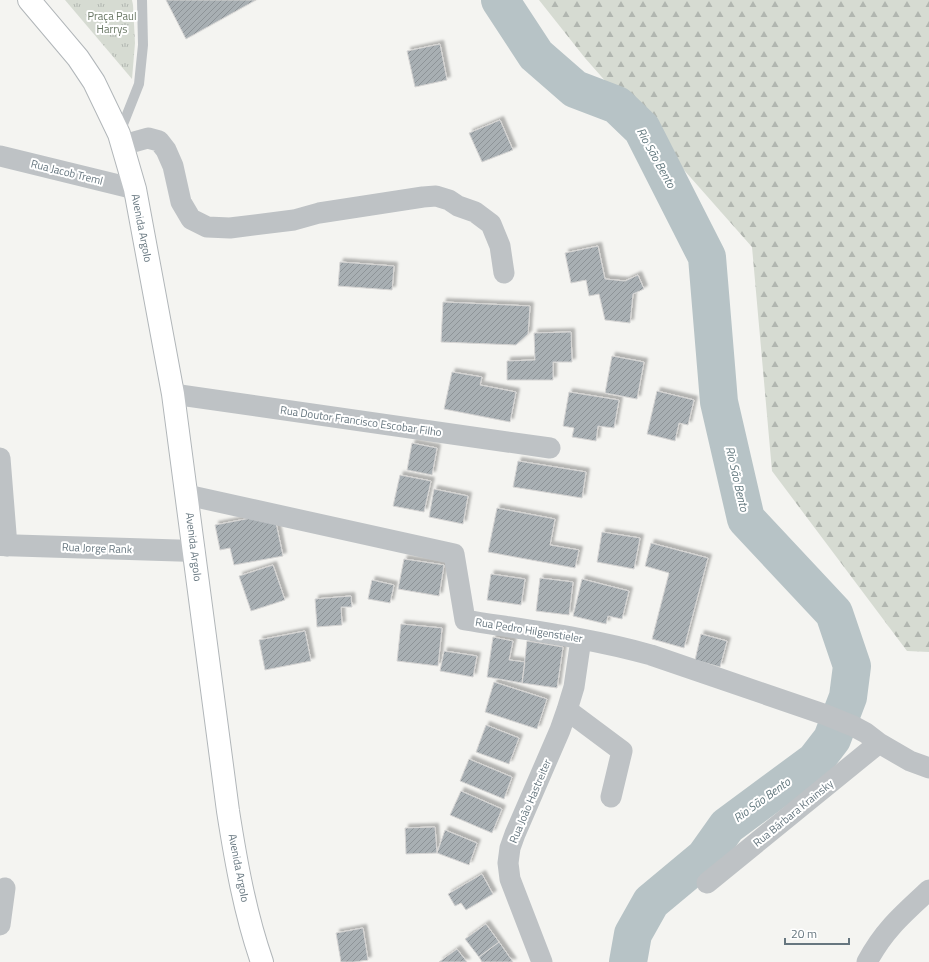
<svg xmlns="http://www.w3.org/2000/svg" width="929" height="962" font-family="'Titillium Web',sans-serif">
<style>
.forest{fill:url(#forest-firs)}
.park{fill:url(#park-tufts)}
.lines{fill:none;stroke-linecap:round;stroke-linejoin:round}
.river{stroke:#b7c3c6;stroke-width:38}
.building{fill:url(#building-hatch);stroke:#d6d5d4;filter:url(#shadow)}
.secondary-casing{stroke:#b1b6b9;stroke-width:24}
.service{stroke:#bec2c5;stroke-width:10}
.minor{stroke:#bec2c5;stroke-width:21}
.tertiary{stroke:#bec2c5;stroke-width:22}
.secondary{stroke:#fff;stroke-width:22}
.labels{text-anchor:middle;stroke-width:4;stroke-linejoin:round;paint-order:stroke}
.park-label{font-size:11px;fill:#697764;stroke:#fff}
.street-label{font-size:11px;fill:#66767f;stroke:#fff}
.water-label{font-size:12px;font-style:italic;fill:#61777d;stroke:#fff}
</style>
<defs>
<pattern id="forest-firs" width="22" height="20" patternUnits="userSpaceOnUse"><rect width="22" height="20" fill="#d6dbd2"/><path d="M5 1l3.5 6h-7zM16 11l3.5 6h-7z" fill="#b1b6b0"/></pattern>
<pattern id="park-tufts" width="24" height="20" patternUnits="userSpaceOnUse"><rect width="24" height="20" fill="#d6dbd2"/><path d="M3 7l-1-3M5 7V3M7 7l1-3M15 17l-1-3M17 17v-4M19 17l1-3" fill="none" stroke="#b1b6b0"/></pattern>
<pattern id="building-hatch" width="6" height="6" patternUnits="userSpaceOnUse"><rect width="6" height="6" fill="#a8afb3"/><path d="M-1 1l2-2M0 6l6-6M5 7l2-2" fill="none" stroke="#8d9397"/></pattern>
<filter id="shadow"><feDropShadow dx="3.5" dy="-3.5" stdDeviation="1" flood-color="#0004"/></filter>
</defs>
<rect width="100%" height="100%" fill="#f4f4f1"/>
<path class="forest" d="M 539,0 L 929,0 L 929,652 L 907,651 L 772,471 L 752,247 L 585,58 Z"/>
<path class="park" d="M 65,0 L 132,0 L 133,5 L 135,43 L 132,79 Z"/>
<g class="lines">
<path class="river" d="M 500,0 L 536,55 L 575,89 L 617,105 L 642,129 L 707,257 L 719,402 L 746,519 L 834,613 L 852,666 L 848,697 L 832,739 L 815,761 L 727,826 L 705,857 L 651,902 L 633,934 L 628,962"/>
</g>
<path class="building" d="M 166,0 L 256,0 L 186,39 Z
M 440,44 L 447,80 L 415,87 L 407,51 Z
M 500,120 L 513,150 L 482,162 L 469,133 Z
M 598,246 L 605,279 L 625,281 L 638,275 L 644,289 L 633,294 L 630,323 L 605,320 L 599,294 L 589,296 L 586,280 L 571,283 L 565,253 Z
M 340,262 L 394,266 L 392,290 L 338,286 Z
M 443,302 L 530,306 L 528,334 L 516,345 L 441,342 Z
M 571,332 L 572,362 L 553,362 L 553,380 L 507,380 L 507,361 L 535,360 L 534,333 Z
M 612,356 L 644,362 L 637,399 L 605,393 Z
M 452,372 L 482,377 L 480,385 L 516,392 L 510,422 L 444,409 Z
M 657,391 L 694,400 L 688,425 L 679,423 L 675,441 L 647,434 Z
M 569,392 L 619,400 L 614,428 L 598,426 L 596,441 L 572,437 L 574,428 L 563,426 Z
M 412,443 L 437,448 L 432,475 L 407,470 Z
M 518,461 L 586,472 L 582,498 L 513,487 Z
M 400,475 L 431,481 L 424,512 L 393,506 Z
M 434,489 L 468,496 L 463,524 L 429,517 Z
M 497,508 L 555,519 L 550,545 L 579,550 L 575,568 L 488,552 Z
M 251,518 L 276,523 L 283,556 L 234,565 L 230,548 L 220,550 L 215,525 Z
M 602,532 L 640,538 L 634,569 L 597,562 Z
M 651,543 L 708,558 L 684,648 L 652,639 L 669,573 L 645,566 Z
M 404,559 L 444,565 L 439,596 L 398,589 Z
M 273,565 L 285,600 L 251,611 L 239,576 Z
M 491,574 L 525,579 L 521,605 L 487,600 Z
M 540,578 L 573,582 L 569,615 L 536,611 Z
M 582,579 L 629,591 L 622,619 L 608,616 L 606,624 L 573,616 Z
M 372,580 L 394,585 L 390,603 L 368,599 Z
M 351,596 L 352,607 L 341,607 L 342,625 L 317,627 L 315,599 Z
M 401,624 L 442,628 L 438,666 L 397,661 Z
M 305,631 L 311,661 L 265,670 L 259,640 Z
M 701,634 L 727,641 L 720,667 L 695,660 Z
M 493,637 L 513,641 L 509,660 L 525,662 L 522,683 L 487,677 Z
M 527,641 L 563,647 L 557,688 L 522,683 Z
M 444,651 L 477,656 L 473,677 L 440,671 Z
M 494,682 L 547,699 L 537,729 L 485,712 Z
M 486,725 L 519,738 L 509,764 L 476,752 Z
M 469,759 L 512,777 L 504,799 L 460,781 Z
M 461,791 L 502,809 L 492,833 L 450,815 Z
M 435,827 L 437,853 L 406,854 L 405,828 Z
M 445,830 L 477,843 L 469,865 L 437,853 Z
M 482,874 L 493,894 L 466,910 L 461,903 L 455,906 L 448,894 Z
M 486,924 L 499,942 L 479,957 L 465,939 Z
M 363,928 L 368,960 L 354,962 L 341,962 L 336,933 Z
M 499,942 L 513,962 L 482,962 L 479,957 Z
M 457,949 L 467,962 L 439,962 Z"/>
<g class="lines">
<defs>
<path id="secondary" d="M 29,0 L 78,58 L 94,82 L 119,134 L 135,189 L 173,394 L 228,811 C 236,862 245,913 262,962"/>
</defs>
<use href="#secondary" class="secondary-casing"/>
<path class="service" d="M 120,132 L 139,84 L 143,45 L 142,0"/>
<path class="minor" d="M 123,145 L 148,138 L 159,141 L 166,150 L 173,166 L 181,202 L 191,219 L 207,227 L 230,228 L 294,220 L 319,213 L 423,197 L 436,196 L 449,200 L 458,206 L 475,212 L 491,224 L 500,246 L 504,273
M 0,156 L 135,189
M 173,394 L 550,448
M 0,458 L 7,546
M 187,495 L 454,554 L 465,620 C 527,630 591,638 651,655 L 826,715 L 853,726 L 866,733 L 879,743 L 910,761 L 929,768
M 567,710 L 622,751 L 611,797
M 707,883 L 879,743
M 0,925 L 5,888
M 542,962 L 510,879 L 508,863 L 510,848 L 515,834 L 560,730 L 567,710 L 574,687 L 581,639
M 867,962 C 884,930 903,914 929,890"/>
<path class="tertiary" d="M 0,545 L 194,551"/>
<use href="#secondary" class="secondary"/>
</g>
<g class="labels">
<g class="park-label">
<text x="112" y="20">Praça Paul<tspan x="112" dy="13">Harrys</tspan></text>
</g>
<g class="street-label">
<text transform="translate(67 172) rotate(14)" y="4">Rua Jacob Treml</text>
<text transform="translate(142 228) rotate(79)" y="4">Avenida Argolo</text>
<text transform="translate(361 421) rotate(8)" y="4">Rua Doutor Francisco Escobar Filho</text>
<text transform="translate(194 547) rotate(83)" y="4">Avenida Argolo</text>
<text transform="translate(97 548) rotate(2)" y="4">Rua Jorge Rank</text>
<text transform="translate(529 630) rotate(9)" y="4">Rua Pedro Hilgenstieler</text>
<text transform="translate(530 801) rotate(-67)" y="4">Rua João Hastreiter</text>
<text transform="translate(793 813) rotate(-39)" y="4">Rua Bárbara Krainsky</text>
<text transform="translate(239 868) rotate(79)" y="4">Avenida Argolo</text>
</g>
<g class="water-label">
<text transform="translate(656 158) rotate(61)" y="4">Rio São Bento</text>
<text transform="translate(737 479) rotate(77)" y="4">Rio São Bento</text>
<text transform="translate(762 800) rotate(-36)" y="4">Rio São Bento</text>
</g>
</g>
<path d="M785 938v6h64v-6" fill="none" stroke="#66767f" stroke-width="2"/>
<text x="791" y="938" font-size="12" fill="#66767f" stroke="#ffffff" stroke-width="3" paint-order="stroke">20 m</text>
</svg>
